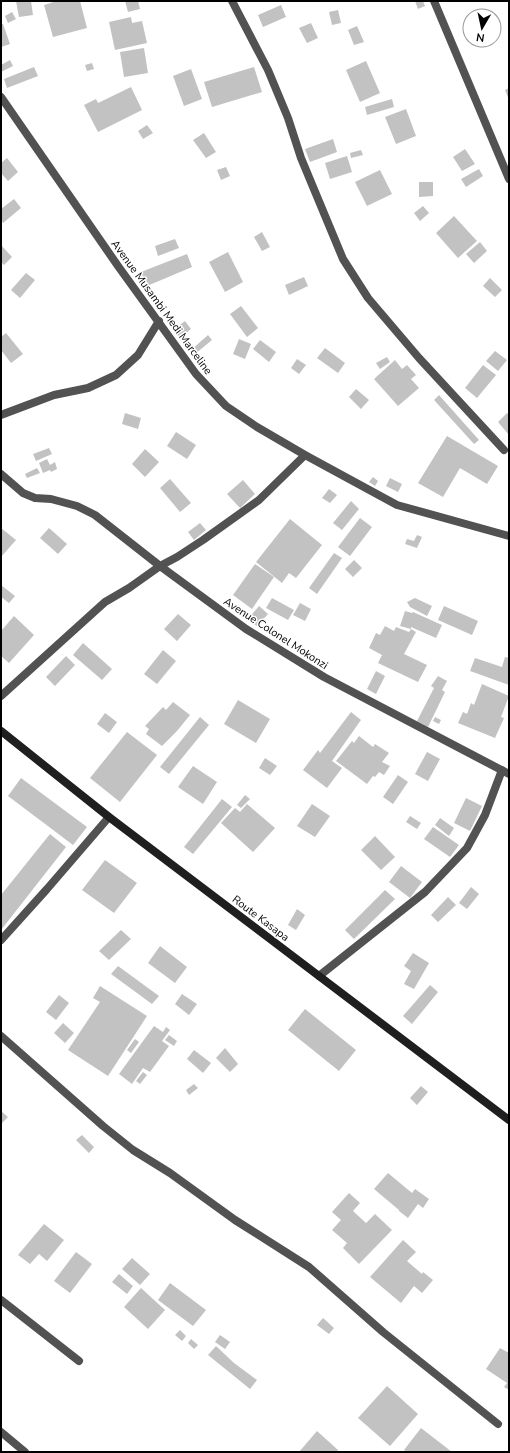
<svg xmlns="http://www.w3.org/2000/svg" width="510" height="1453" font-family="'Nunito Sans',sans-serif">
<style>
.building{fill:#c2c2c2}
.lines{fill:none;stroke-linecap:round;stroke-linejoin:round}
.street{stroke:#525252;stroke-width:8}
.secondary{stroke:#1f1f1f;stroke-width:8}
.labels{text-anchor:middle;stroke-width:3;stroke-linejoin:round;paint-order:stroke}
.street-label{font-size:11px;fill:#000;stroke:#fff}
</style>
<rect width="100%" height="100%" fill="#fff"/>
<path class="building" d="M 16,1 L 31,1 L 33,15 L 19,17 Z
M 57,1 L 80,1 L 87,28 L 53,37 L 44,5 Z
M 125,1 L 138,1 L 140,9 L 128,12 Z
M 415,1 L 423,1 L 425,6 L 418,9 Z
M 281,5 L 286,17 L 263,27 L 258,15 Z
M 338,10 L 341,23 L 332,25 L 329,12 Z
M 12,12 L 16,19 L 8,23 L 5,16 Z
M 131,17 L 132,23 L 142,21 L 147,43 L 115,50 L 109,22 Z
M 311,23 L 318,38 L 307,43 L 299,28 Z
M 1,24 L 3,24 L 10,44 L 1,47 Z
M 357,26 L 364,42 L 354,45 L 348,30 Z
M 144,48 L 148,73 L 124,77 L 120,52 Z
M 10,60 L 13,66 L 1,72 L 1,65 Z
M 366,61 L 380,93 L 360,102 L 346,70 Z
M 92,63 L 94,69 L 87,71 L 85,65 Z
M 34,67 L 38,76 L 7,88 L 4,79 Z
M 254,67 L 262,92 L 212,107 L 204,82 Z
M 191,69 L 202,99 L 184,106 L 173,76 Z
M 131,87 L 142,110 L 98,132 L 84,105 L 96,99 L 98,103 Z
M 509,88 L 509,100 L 505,90 Z
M 392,99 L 394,107 L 367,115 L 365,107 Z
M 406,109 L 416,136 L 396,144 L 385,117 Z
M 147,125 L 153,133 L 143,139 L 138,131 Z
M 204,133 L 216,152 L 206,158 L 193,140 Z
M 333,139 L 337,152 L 310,162 L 305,149 Z
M 465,149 L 475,164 L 462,171 L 453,157 Z
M 361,150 L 363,155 L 351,158 L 350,153 Z
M 347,156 L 352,172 L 330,179 L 325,163 Z
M 7,158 L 18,172 L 8,181 L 1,173 L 1,163 Z
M 226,167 L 230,176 L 221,180 L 217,170 Z
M 479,169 L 483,176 L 466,187 L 461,179 Z
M 380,170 L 392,194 L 367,206 L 355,182 Z
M 419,182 L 433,182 L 433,196 L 419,197 Z
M 14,199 L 21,208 L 3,223 L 1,220 L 1,209 Z
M 423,206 L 429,213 L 420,221 L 414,213 Z
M 454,216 L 477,241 L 458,258 L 436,233 Z
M 262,232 L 270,247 L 262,251 L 254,237 Z
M 175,239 L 179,248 L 158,256 L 155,246 Z
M 480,242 L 487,251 L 474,263 L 466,254 Z
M 1,245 L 12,257 L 4,265 L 1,262 Z
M 228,252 L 243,282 L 225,292 L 209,262 Z
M 187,254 L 192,267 L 147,286 L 141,272 Z
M 26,273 L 35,280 L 20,298 L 11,290 Z
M 304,277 L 308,286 L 289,295 L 285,285 Z
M 490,278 L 502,290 L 495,297 L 483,286 Z
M 241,306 L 258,328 L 247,337 L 230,314 Z
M 185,321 L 191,329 L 180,338 L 173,330 Z
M 6,333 L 23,354 L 11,363 L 1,350 L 1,337 Z
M 208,335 L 212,340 L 195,354 L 191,350 Z
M 239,339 L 251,344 L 245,359 L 233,354 Z
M 260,340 L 276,352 L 269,362 L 253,349 Z
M 325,348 L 345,363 L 338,373 L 317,358 Z
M 495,351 L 507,360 L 498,371 L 486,361 Z
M 387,357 L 390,362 L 380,369 L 376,363 Z
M 297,359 L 306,365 L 299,374 L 291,368 Z
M 395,360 L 402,369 L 407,365 L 416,375 L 411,379 L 419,388 L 398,406 L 374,379 Z
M 483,365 L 496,375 L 477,398 L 465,388 Z
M 356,389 L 369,400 L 361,409 L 349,397 Z
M 439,395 L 479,440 L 474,444 L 434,400 Z
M 125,413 L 141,418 L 138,429 L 122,424 Z
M 507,413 L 509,415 L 509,435 L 498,422 Z
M 176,432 L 196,445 L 187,459 L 167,446 Z
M 447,436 L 498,466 L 487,484 L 460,468 L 443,497 L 418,483 Z
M 49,448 L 52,454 L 36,461 L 33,454 Z
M 145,449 L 159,462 L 145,477 L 132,464 Z
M 47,459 L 50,465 L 55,462 L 57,469 L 51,472 L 50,470 L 43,473 L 39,463 Z
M 37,468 L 40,473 L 27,478 L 25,474 Z
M 373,477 L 378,481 L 375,486 L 369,482 Z
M 390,478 L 402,484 L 398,492 L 386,486 Z
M 170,479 L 191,503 L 180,512 L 160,488 Z
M 243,480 L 255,494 L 240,508 L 227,494 Z
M 329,489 L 337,495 L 330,503 L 322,498 Z
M 351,501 L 359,509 L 342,530 L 333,523 Z
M 360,518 L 372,527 L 350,556 L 338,547 Z
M 290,519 L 322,545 L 296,578 L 289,573 L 282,583 L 256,562 Z
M 200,523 L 206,530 L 194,540 L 188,532 Z
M 1,528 L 16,540 L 1,557 Z
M 49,528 L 67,544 L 58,554 L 40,538 Z
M 417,535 L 422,537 L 417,548 L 405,544 L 407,539 L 414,541 Z
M 334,553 L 342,558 L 317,594 L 309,588 Z
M 354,560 L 362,568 L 353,577 L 345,569 Z
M 255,564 L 274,577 L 252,609 L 233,595 Z
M 1,585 L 15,596 L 9,603 L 1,597 Z
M 272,598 L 294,610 L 288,620 L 266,608 Z
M 415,598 L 432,606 L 427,616 L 410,607 L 407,602 Z
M 300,603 L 311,609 L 305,621 L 293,615 Z
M 259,606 L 268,614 L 257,626 L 248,619 Z
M 444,606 L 478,621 L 472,635 L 438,620 Z
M 405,611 L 412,613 L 413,612 L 442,625 L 436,638 L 411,627 L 411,629 L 416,632 L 404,654 L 427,665 L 418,682 L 378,663 L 382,655 L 369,648 L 376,633 L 380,635 L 385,626 L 394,631 L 396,627 L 409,632 L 411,629 L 400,626 Z
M 178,614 L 191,625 L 177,641 L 164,629 Z
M 14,616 L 34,635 L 9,663 L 1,656 L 1,631 Z
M 83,643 L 112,669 L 102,680 L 73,655 Z
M 163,650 L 176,661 L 157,684 L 144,674 Z
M 66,656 L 75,665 L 55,686 L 46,677 Z
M 505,657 L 509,658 L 509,685 L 470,671 L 475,658 L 502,667 Z
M 376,671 L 385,676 L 376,694 L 367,689 Z
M 438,676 L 447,681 L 442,690 L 445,692 L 428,727 L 417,721 L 434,688 L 431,686 Z
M 482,684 L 509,696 L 501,717 L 504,718 L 495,738 L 458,723 L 463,712 L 467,714 L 471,703 L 474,705 Z
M 238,700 L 270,719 L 256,743 L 224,724 Z
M 173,702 L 190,715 L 177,731 L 162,746 L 146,734 L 149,729 L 145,726 L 163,707 L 166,710 Z
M 351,712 L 361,720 L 332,761 L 342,768 L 327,788 L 303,770 L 318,750 L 320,753 Z
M 105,713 L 117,722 L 109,733 L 97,724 Z
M 200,717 L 209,725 L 169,774 L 160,767 Z
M 435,717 L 441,720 L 439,724 L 433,721 Z
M 127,732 L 157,755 L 120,802 L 90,778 Z
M 359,736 L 373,747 L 375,744 L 389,753 L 382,762 L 390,766 L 384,775 L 379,772 L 375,777 L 373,776 L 367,784 L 336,761 L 352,741 L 354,743 Z
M 427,752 L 440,759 L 428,781 L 415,774 Z
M 265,758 L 277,766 L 270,775 L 259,768 Z
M 193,766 L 217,782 L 203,804 L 178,787 Z
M 398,775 L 408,782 L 393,804 L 383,797 Z
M 21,778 L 87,827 L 73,845 L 8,796 Z
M 245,795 L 250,799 L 241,808 L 237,805 Z
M 466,798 L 482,806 L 470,831 L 454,823 Z
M 222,799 L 232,807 L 193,854 L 184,847 Z
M 247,804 L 275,828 L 253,852 L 221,823 L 235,808 L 240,812 Z
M 312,804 L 330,816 L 315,837 L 297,826 Z
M 410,816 L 421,823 L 417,829 L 406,822 Z
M 440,818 L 454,828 L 449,836 L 435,825 Z
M 433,827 L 459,845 L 450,857 L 424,839 Z
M 50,834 L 66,847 L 1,930 L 1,895 Z
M 375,836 L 395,857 L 381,870 L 361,850 Z
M 105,860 L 137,883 L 114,913 L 82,890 Z
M 401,866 L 422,882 L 410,898 L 389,882 Z
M 471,887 L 479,894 L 467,909 L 459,903 Z
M 385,890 L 395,899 L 354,939 L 345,930 Z
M 448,897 L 456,905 L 438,922 L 431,915 Z
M 297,909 L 305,915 L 296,930 L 288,925 Z
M 121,930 L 131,939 L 109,960 L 99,951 Z
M 160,946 L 187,967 L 175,983 L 148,963 Z
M 413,953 L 429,963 L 414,989 L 404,984 L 411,971 L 404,966 Z
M 118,966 L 159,996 L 152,1004 L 111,974 Z
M 430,985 L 438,992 L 412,1024 L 403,1016 Z
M 100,986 L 147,1016 L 108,1076 L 68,1050 L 100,1002 L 93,998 Z
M 182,994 L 197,1004 L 189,1015 L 175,1004 Z
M 59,995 L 69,1003 L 56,1020 L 46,1012 Z
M 305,1009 L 356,1050 L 339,1071 L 288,1030 Z
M 63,1023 L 74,1033 L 65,1043 L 54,1033 Z
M 154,1026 L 163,1032 L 166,1027 L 170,1030 L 162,1041 L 169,1046 L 150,1072 L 143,1068 L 132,1084 L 119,1074 Z
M 169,1035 L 177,1041 L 174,1046 L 165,1040 Z
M 135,1039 L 139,1042 L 131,1053 L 127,1050 Z
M 225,1048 L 238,1064 L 230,1072 L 216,1058 Z
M 194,1050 L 211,1063 L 203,1073 L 187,1059 Z
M 143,1072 L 147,1075 L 140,1084 L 136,1081 Z
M 194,1084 L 198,1088 L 189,1095 L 186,1090 Z
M 421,1086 L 428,1092 L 417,1105 L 410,1098 Z
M 1,1111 L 8,1117 L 1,1124 Z
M 82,1135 L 94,1147 L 89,1153 L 76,1140 Z
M 388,1173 L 412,1193 L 415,1189 L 429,1199 L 423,1208 L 418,1204 L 408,1218 L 399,1211 L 399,1210 L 374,1189 Z
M 349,1193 L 360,1203 L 353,1211 L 366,1223 L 375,1214 L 392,1230 L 359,1264 L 343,1248 L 347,1243 L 332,1230 L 341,1220 L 332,1212 Z
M 44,1224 L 64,1240 L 47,1261 L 39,1254 L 30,1264 L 18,1255 Z
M 403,1240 L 416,1252 L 407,1261 L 422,1274 L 423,1272 L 433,1280 L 422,1293 L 414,1286 L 401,1303 L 370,1277 Z
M 76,1252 L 92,1264 L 70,1293 L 54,1281 Z
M 132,1258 L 150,1274 L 140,1285 L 122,1269 Z
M 119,1274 L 133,1286 L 127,1294 L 112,1282 Z
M 170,1283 L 206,1310 L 193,1326 L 158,1300 Z
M 141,1288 L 165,1310 L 148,1329 L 124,1307 Z
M 323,1318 L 334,1328 L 329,1334 L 317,1325 Z
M 180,1330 L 186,1336 L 182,1341 L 175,1335 Z
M 220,1335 L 230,1342 L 225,1349 L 215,1342 Z
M 191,1339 L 198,1345 L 194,1349 L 188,1343 Z
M 216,1346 L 234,1363 L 257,1380 L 250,1389 L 208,1355 Z
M 500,1348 L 509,1353 L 509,1390 L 504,1387 L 507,1383 L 486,1369 Z
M 387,1386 L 418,1414 L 390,1446 L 358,1418 Z
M 421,1428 L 452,1452 L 407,1452 L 404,1450 Z
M 317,1431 L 338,1450 L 338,1451 L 340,1452 L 299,1452 Z"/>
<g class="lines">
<path class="street" d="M 232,1 L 268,70 L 288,118 L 301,158 L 343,259 L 368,298 L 419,358 L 504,450
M 434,1 L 509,179
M 1,97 L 118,266 L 196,374 L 226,406 L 257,427 L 305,455 L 397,505 L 509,536
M 1,415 L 54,395 L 88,388 L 116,375 L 138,355 L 159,321
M 1,474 L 23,493 L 35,498 L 51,499 L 77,506 L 95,515 L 160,566 L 246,629 L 324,677 L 509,774
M 1,696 L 105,602 L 129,588 L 160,566 L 177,557 L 203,540 L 259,500 L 305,455
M 1,940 L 47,889 L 109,817
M 319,976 L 425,892 L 467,848 L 485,815 L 502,770
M 1,1036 L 103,1126 L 133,1150 L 170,1173 L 235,1220 L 309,1267 L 383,1332 L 498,1424
M 1,1300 L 79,1361
M 1,1432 L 25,1452"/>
<path class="secondary" d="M 1,731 L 109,817 L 509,1120"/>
</g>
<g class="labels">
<g class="street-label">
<text transform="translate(162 307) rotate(54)" y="4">Avenue Musambi Medi Marceline</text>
<text transform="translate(276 633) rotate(33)" y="4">Avenue Colonel Mokonzi</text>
<text transform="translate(261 918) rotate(37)" y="4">Route Kasapa</text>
</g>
</g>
<rect width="510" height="1453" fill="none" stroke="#000000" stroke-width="4"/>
<g transform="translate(482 28) rotate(189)"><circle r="19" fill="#ffffff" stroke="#999999"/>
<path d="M0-3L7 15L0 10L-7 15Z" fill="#000000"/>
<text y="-6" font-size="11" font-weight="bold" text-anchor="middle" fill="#000000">N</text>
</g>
</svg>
